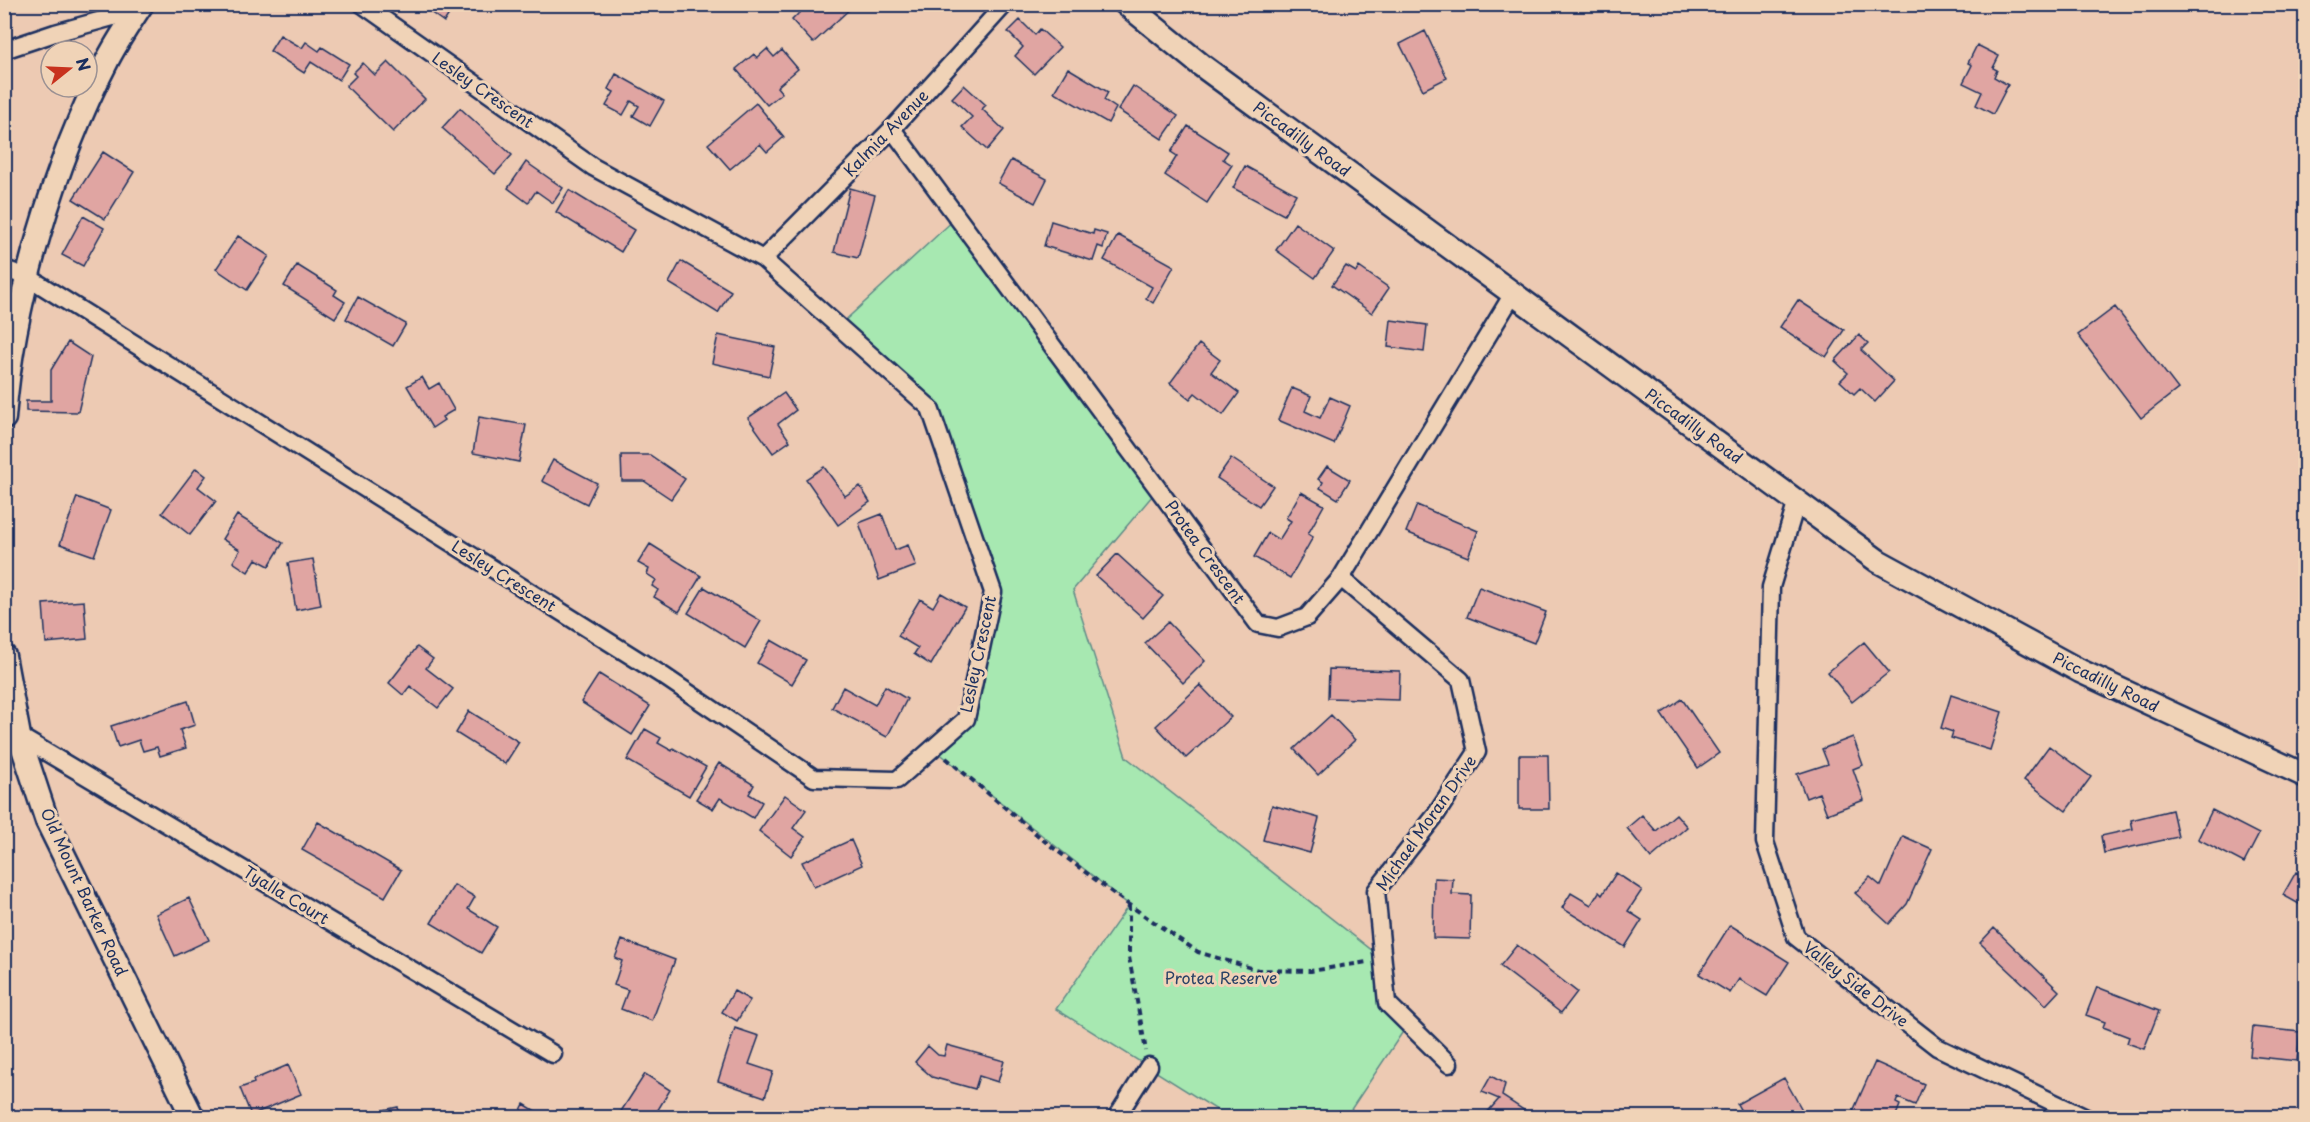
<svg xmlns="http://www.w3.org/2000/svg" width="2310" height="1122" font-family="'Playpen Sans',sans-serif">
<style>
.green{fill:#a7e8b1;stroke:#618c88;stroke-width:1.5}
.building{fill:#e0a5a2;stroke:#1b2f5e;stroke-width:1.5}
.lines{fill:none;stroke-linecap:round;stroke-linejoin:round}
.minor-casing{stroke:#1b2f5e;stroke-width:21}
.secondary-casing{stroke:#1b2f5e;stroke-width:27}
.path{stroke:#1b2f5e;stroke-width:4;stroke-dasharray:6 4.5;stroke-linecap:butt}
.minor{stroke:#f0d3b7;stroke-width:16}
.secondary{stroke:#f0d3b7;stroke-width:22}
.labels{text-anchor:middle;stroke-width:6;stroke-linejoin:round;paint-order:stroke}
.street-label{font-size:16px;fill:#1b2f5e;stroke:#f0d3b7}
.park-label{font-size:16px;fill:#294266;stroke:#f0d3b7}
</style>
<rect width="100%" height="100%" fill="#edcab3"/>
<filter id="ink" filterUnits="userSpaceOnUse"><feTurbulence type="fractalNoise" baseFrequency=".0167" numOctaves="2"/><feDisplacementMap in="SourceGraphic" scale="12" xChannelSelector="R" yChannelSelector="G"/><feConvolveMatrix kernelMatrix="1 2 1 2 8 2 1 2 1" color-interpolation-filters="sRGB"/></filter>
<g filter="url(#ink)">
<path class="green" d="M 957,217 L 1158,489 L 1073,590 L 1126,757 L 1383,959 L 1387,1003 L 1408,1024 L 1346,1117 L 1228,1117 L 1056,1009 L 1129,905 L 933,748 L 966,719 L 993,592 L 930,408 L 839,326 Z"/>
<path class="building" d="M 429,4 L 462,4 L 458,11 L 453,8 L 444,22 L 426,9 Z
M 464,4 L 480,4 L 475,12 Z
M 808,4 L 851,4 L 853,6 L 813,43 L 792,20 Z
M 1020,20 L 1035,35 L 1040,29 L 1060,47 L 1034,74 L 1015,56 L 1023,47 L 1008,32 Z
M 1425,31 L 1447,78 L 1423,90 L 1400,44 Z
M 280,35 L 302,48 L 306,42 L 319,51 L 322,47 L 349,64 L 339,80 L 311,62 L 304,73 L 270,51 Z
M 1977,45 L 1999,56 L 1993,68 L 1997,70 L 1994,77 L 2008,85 L 1993,114 L 1976,105 L 1982,92 L 1963,83 L 1972,65 L 1968,63 Z
M 767,49 L 774,57 L 782,50 L 798,69 L 777,87 L 782,93 L 767,105 L 736,69 L 754,54 L 757,58 Z
M 388,62 L 425,99 L 393,132 L 346,86 L 356,76 L 353,73 L 363,63 L 375,75 Z
M 1068,68 L 1108,92 L 1104,100 L 1116,108 L 1108,123 L 1054,92 Z
M 616,74 L 664,101 L 650,126 L 633,116 L 639,106 L 631,101 L 623,115 L 606,106 L 614,92 L 608,89 Z
M 964,85 L 986,105 L 982,109 L 1004,130 L 987,150 L 962,127 L 972,117 L 952,98 Z
M 1133,86 L 1178,116 L 1162,139 L 1118,110 Z
M 756,103 L 784,137 L 767,152 L 760,144 L 730,169 L 708,144 Z
M 460,108 L 512,155 L 495,174 L 442,128 Z
M 1188,126 L 1228,152 L 1223,159 L 1232,165 L 1207,203 L 1165,175 L 1177,156 L 1171,152 Z
M 103,152 L 134,172 L 105,219 L 73,199 Z
M 1011,160 L 1047,179 L 1035,203 L 998,183 Z
M 526,162 L 563,188 L 553,203 L 536,191 L 528,203 L 508,188 Z
M 1245,166 L 1296,194 L 1284,215 L 1233,188 Z
M 850,188 L 875,195 L 858,258 L 834,252 Z
M 569,190 L 634,230 L 621,252 L 556,212 Z
M 83,216 L 104,228 L 83,266 L 62,255 Z
M 1051,221 L 1093,234 L 1094,230 L 1107,234 L 1103,248 L 1098,246 L 1093,261 L 1044,246 Z
M 1295,223 L 1334,251 L 1315,278 L 1276,250 Z
M 1118,235 L 1174,266 L 1153,303 L 1146,298 L 1152,287 L 1104,260 Z
M 238,236 L 269,256 L 247,290 L 216,269 Z
M 681,261 L 731,291 L 718,313 L 669,283 Z
M 297,265 L 337,290 L 334,295 L 345,302 L 335,318 L 284,286 Z
M 1346,266 L 1356,272 L 1359,267 L 1389,288 L 1372,313 L 1332,285 Z
M 358,297 L 406,324 L 393,346 L 346,319 Z
M 1798,300 L 1844,330 L 1826,357 L 1780,327 Z
M 2115,307 L 2178,389 L 2141,418 L 2078,335 Z
M 1391,320 L 1427,325 L 1424,352 L 1388,347 Z
M 718,335 L 775,347 L 769,376 L 712,363 Z
M 1859,335 L 1868,343 L 1861,350 L 1894,381 L 1875,402 L 1860,388 L 1854,394 L 1840,381 L 1848,373 L 1835,361 Z
M 68,342 L 91,357 L 78,412 L 26,411 L 26,401 L 51,401 L 51,370 Z
M 1199,344 L 1220,360 L 1211,372 L 1239,393 L 1223,415 L 1195,393 L 1190,399 L 1170,383 Z
M 422,377 L 429,389 L 439,383 L 454,410 L 442,417 L 444,420 L 432,428 L 407,386 Z
M 1292,388 L 1311,396 L 1305,411 L 1320,418 L 1330,397 L 1350,406 L 1334,444 L 1278,420 Z
M 784,393 L 796,410 L 778,424 L 790,441 L 773,453 L 748,418 Z
M 479,417 L 526,425 L 519,462 L 473,453 Z
M 621,455 L 650,455 L 685,479 L 671,499 L 644,481 L 622,481 Z
M 1231,458 L 1273,486 L 1259,506 L 1217,478 Z
M 553,460 L 597,483 L 587,504 L 542,481 Z
M 1327,466 L 1350,480 L 1338,499 L 1320,488 L 1323,482 L 1318,479 Z
M 824,467 L 845,496 L 860,486 L 870,502 L 838,525 L 806,479 Z
M 196,468 L 206,476 L 198,487 L 216,501 L 190,535 L 162,513 Z
M 1301,492 L 1324,505 L 1308,534 L 1313,537 L 1290,578 L 1254,557 L 1268,533 L 1279,540 L 1291,521 L 1286,518 Z
M 77,497 L 111,510 L 94,556 L 60,544 Z
M 1417,505 L 1478,531 L 1468,557 L 1406,532 Z
M 882,514 L 895,550 L 908,545 L 916,566 L 879,580 L 859,523 Z
M 237,515 L 283,543 L 269,566 L 256,559 L 248,572 L 233,562 L 240,550 L 222,539 Z
M 650,544 L 701,576 L 679,612 L 654,597 L 658,590 L 652,586 L 656,580 L 647,574 L 649,569 L 638,563 Z
M 1117,554 L 1163,596 L 1143,618 L 1096,576 Z
M 313,559 L 321,605 L 296,610 L 288,563 Z
M 704,587 L 761,621 L 745,648 L 688,613 Z
M 1479,587 L 1546,612 L 1534,643 L 1467,617 Z
M 941,593 L 965,607 L 931,665 L 914,654 L 918,648 L 898,636 L 920,599 L 933,607 Z
M 84,601 L 87,639 L 46,643 L 43,604 Z
M 1168,622 L 1205,661 L 1183,683 L 1145,643 Z
M 771,640 L 806,660 L 792,684 L 757,663 Z
M 1864,642 L 1889,672 L 1852,702 L 1828,672 Z
M 417,647 L 433,659 L 426,668 L 453,689 L 438,708 L 410,686 L 403,695 L 389,683 Z
M 1329,669 L 1400,671 L 1399,700 L 1328,698 Z
M 599,674 L 650,706 L 632,735 L 581,702 Z
M 1200,685 L 1231,717 L 1186,758 L 1156,726 Z
M 885,686 L 907,699 L 887,737 L 832,708 L 843,687 L 875,705 Z
M 1951,695 L 2002,712 L 1990,750 L 1951,738 L 1953,732 L 1941,728 Z
M 1682,699 L 1719,753 L 1698,768 L 1661,714 Z
M 188,701 L 195,725 L 180,730 L 186,748 L 160,756 L 157,747 L 143,751 L 139,740 L 118,747 L 111,726 Z
M 469,711 L 519,742 L 505,764 L 456,733 Z
M 1331,715 L 1355,740 L 1318,775 L 1294,749 Z
M 645,729 L 661,738 L 658,743 L 672,751 L 673,748 L 706,767 L 689,796 L 627,760 Z
M 1853,737 L 1863,765 L 1853,769 L 1864,800 L 1827,814 L 1819,793 L 1806,798 L 1797,774 L 1828,764 L 1822,749 Z
M 2049,746 L 2091,777 L 2066,811 L 2024,780 Z
M 1519,755 L 1548,755 L 1549,809 L 1519,809 Z
M 719,763 L 754,785 L 749,794 L 762,802 L 753,818 L 720,798 L 713,809 L 696,799 Z
M 785,795 L 806,810 L 793,828 L 805,837 L 791,856 L 759,831 Z
M 1272,805 L 1319,818 L 1310,853 L 1263,840 Z
M 2172,810 L 2178,837 L 2104,853 L 2101,836 L 2133,829 L 2131,820 Z
M 2212,810 L 2259,834 L 2244,863 L 2198,839 Z
M 1676,814 L 1687,827 L 1651,858 L 1627,828 L 1642,815 L 1656,831 Z
M 318,822 L 401,870 L 385,897 L 302,850 Z
M 1903,836 L 1932,849 L 1907,904 L 1889,924 L 1855,893 L 1870,877 L 1881,886 Z
M 851,840 L 862,865 L 814,887 L 802,862 Z
M 2296,872 L 2306,878 L 2306,908 L 2283,895 Z
M 1616,873 L 1642,890 L 1628,911 L 1642,920 L 1625,947 L 1562,908 L 1571,893 L 1591,905 L 1599,892 L 1602,895 Z
M 1434,878 L 1453,879 L 1452,894 L 1471,895 L 1470,939 L 1433,938 Z
M 454,885 L 475,897 L 468,909 L 497,927 L 481,953 L 431,923 Z
M 189,898 L 209,940 L 175,956 L 156,914 Z
M 1730,925 L 1789,962 L 1767,996 L 1739,979 L 1730,993 L 1699,974 Z
M 1994,928 L 2059,991 L 2046,1005 L 1980,943 Z
M 622,940 L 675,960 L 652,1021 L 621,1009 L 628,990 L 614,985 L 622,961 L 615,958 Z
M 1517,945 L 1577,992 L 1561,1013 L 1500,966 Z
M 2097,987 L 2159,1011 L 2144,1049 L 2127,1043 L 2129,1037 L 2103,1027 L 2105,1022 L 2086,1015 Z
M 734,991 L 750,1000 L 737,1021 L 722,1012 Z
M 2253,1027 L 2300,1032 L 2297,1061 L 2250,1056 Z
M 735,1028 L 759,1036 L 749,1064 L 773,1072 L 765,1097 L 718,1081 Z
M 947,1045 L 1004,1061 L 998,1082 L 979,1076 L 975,1089 L 932,1077 L 915,1062 L 928,1046 L 938,1055 L 944,1056 Z
M 1875,1062 L 1924,1084 L 1915,1105 L 1898,1098 L 1896,1103 L 1900,1105 L 1895,1118 L 1850,1118 Z
M 288,1065 L 301,1094 L 251,1115 L 240,1088 L 254,1083 L 253,1080 Z
M 645,1074 L 670,1090 L 653,1118 L 620,1118 L 618,1116 Z
M 1491,1076 L 1505,1084 L 1502,1096 L 1536,1118 L 1489,1118 L 1485,1115 L 1499,1099 L 1482,1092 Z
M 1784,1078 L 1805,1115 L 1801,1118 L 1745,1118 L 1737,1104 Z
M 524,1104 L 547,1118 L 517,1118 Z
M 398,1107 L 400,1118 L 361,1118 L 360,1115 Z"/>
<g class="lines">
<defs>
<path id="minor" d="M 4,50 L 55,33 L 138,10
M 892,129 L 1258,624 L 1278,628 L 1307,617 L 1341,578 L 1513,294
M 763,259 L 892,129 L 1005,4
M 4,269 L 28,277 L 665,677 L 814,778 L 897,780 L 966,719 L 993,592 L 930,408 L 763,259 L 593,167 L 362,4
M 1797,501 L 1771,587 L 1765,842 L 1796,937 L 1937,1047 L 2086,1118
M 1341,578 L 1461,680 L 1477,752 L 1435,816 L 1376,891 L 1387,1003 L 1449,1064
M 19,736 L 553,1054
M 1116,1118 L 1149,1066"/>
<path id="secondary" d="M 1126,4 L 1201,65 L 1878,561 L 2080,671 L 2306,776
M 4,418 C 13,301 54,163 108,59 C 118,40 130,22 142,4
M 4,656 L 19,736 L 47,821 L 193,1118"/>
</defs>
<use href="#minor" class="minor-casing"/>
<use href="#secondary" class="secondary-casing"/>
<path class="path" d="M 946,758 L 1047,843 L 1129,905 L 1198,952 L 1258,970 L 1311,971 L 1367,962
M 1129,905 L 1129,957 L 1146,1051"/>
<use href="#minor" class="minor"/>
<use href="#secondary" class="secondary"/>
</g>
</g>
<g class="labels">
<g class="street-label">
<text transform="translate(483 90) rotate(35)" y="6">Lesley Crescent</text>
<text transform="translate(886 133) rotate(-46)" y="6">Kalmia Avenue</text>
<text transform="translate(1302 139) rotate(36)" y="6">Piccadilly Road</text>
<text transform="translate(1694 426) rotate(36)" y="6">Piccadilly Road</text>
<text transform="translate(1205 552) rotate(54)" y="6">Protea Crescent</text>
<text transform="translate(504 576) rotate(32)" y="6">Lesley Crescent</text>
<text transform="translate(978 654) rotate(-78)" y="6">Lesley Crescent</text>
<text transform="translate(2106 682) rotate(26)" y="6">Piccadilly Road</text>
<text transform="translate(1426 823) rotate(-55)" y="6">Michael Moran Drive</text>
<text transform="translate(84 892) rotate(65)" y="6">Old Mount Barker Road</text>
<text transform="translate(286 895) rotate(31)" y="6">Tyalla Court</text>
<text transform="translate(1856 984) rotate(38)" y="6">Valley Side Drive</text>
</g>
<g class="park-label">
<text x="1221" y="984">Protea Reserve</text>
</g>
</g>
<rect width="2310" height="1122" fill="none" stroke="#f0d3b7" stroke-width="24"/>
<rect x="12" y="12" width="2286" height="1098" fill="none" stroke="#1b2f5e" stroke-width="2" filter="url(#ink)"/>
<g transform="translate(69 69) rotate(72)"><circle r="28" fill="#f0d3b7" stroke="#9b9193" stroke-width="1.5"/>
<path d="M0-4.5L10 22L0 15L-10 22Z" fill="#c8321e"/>
<text y="-9" font-size="16" font-weight="bold" text-anchor="middle" fill="#1b2f5e">N</text>
</g>
</svg>
